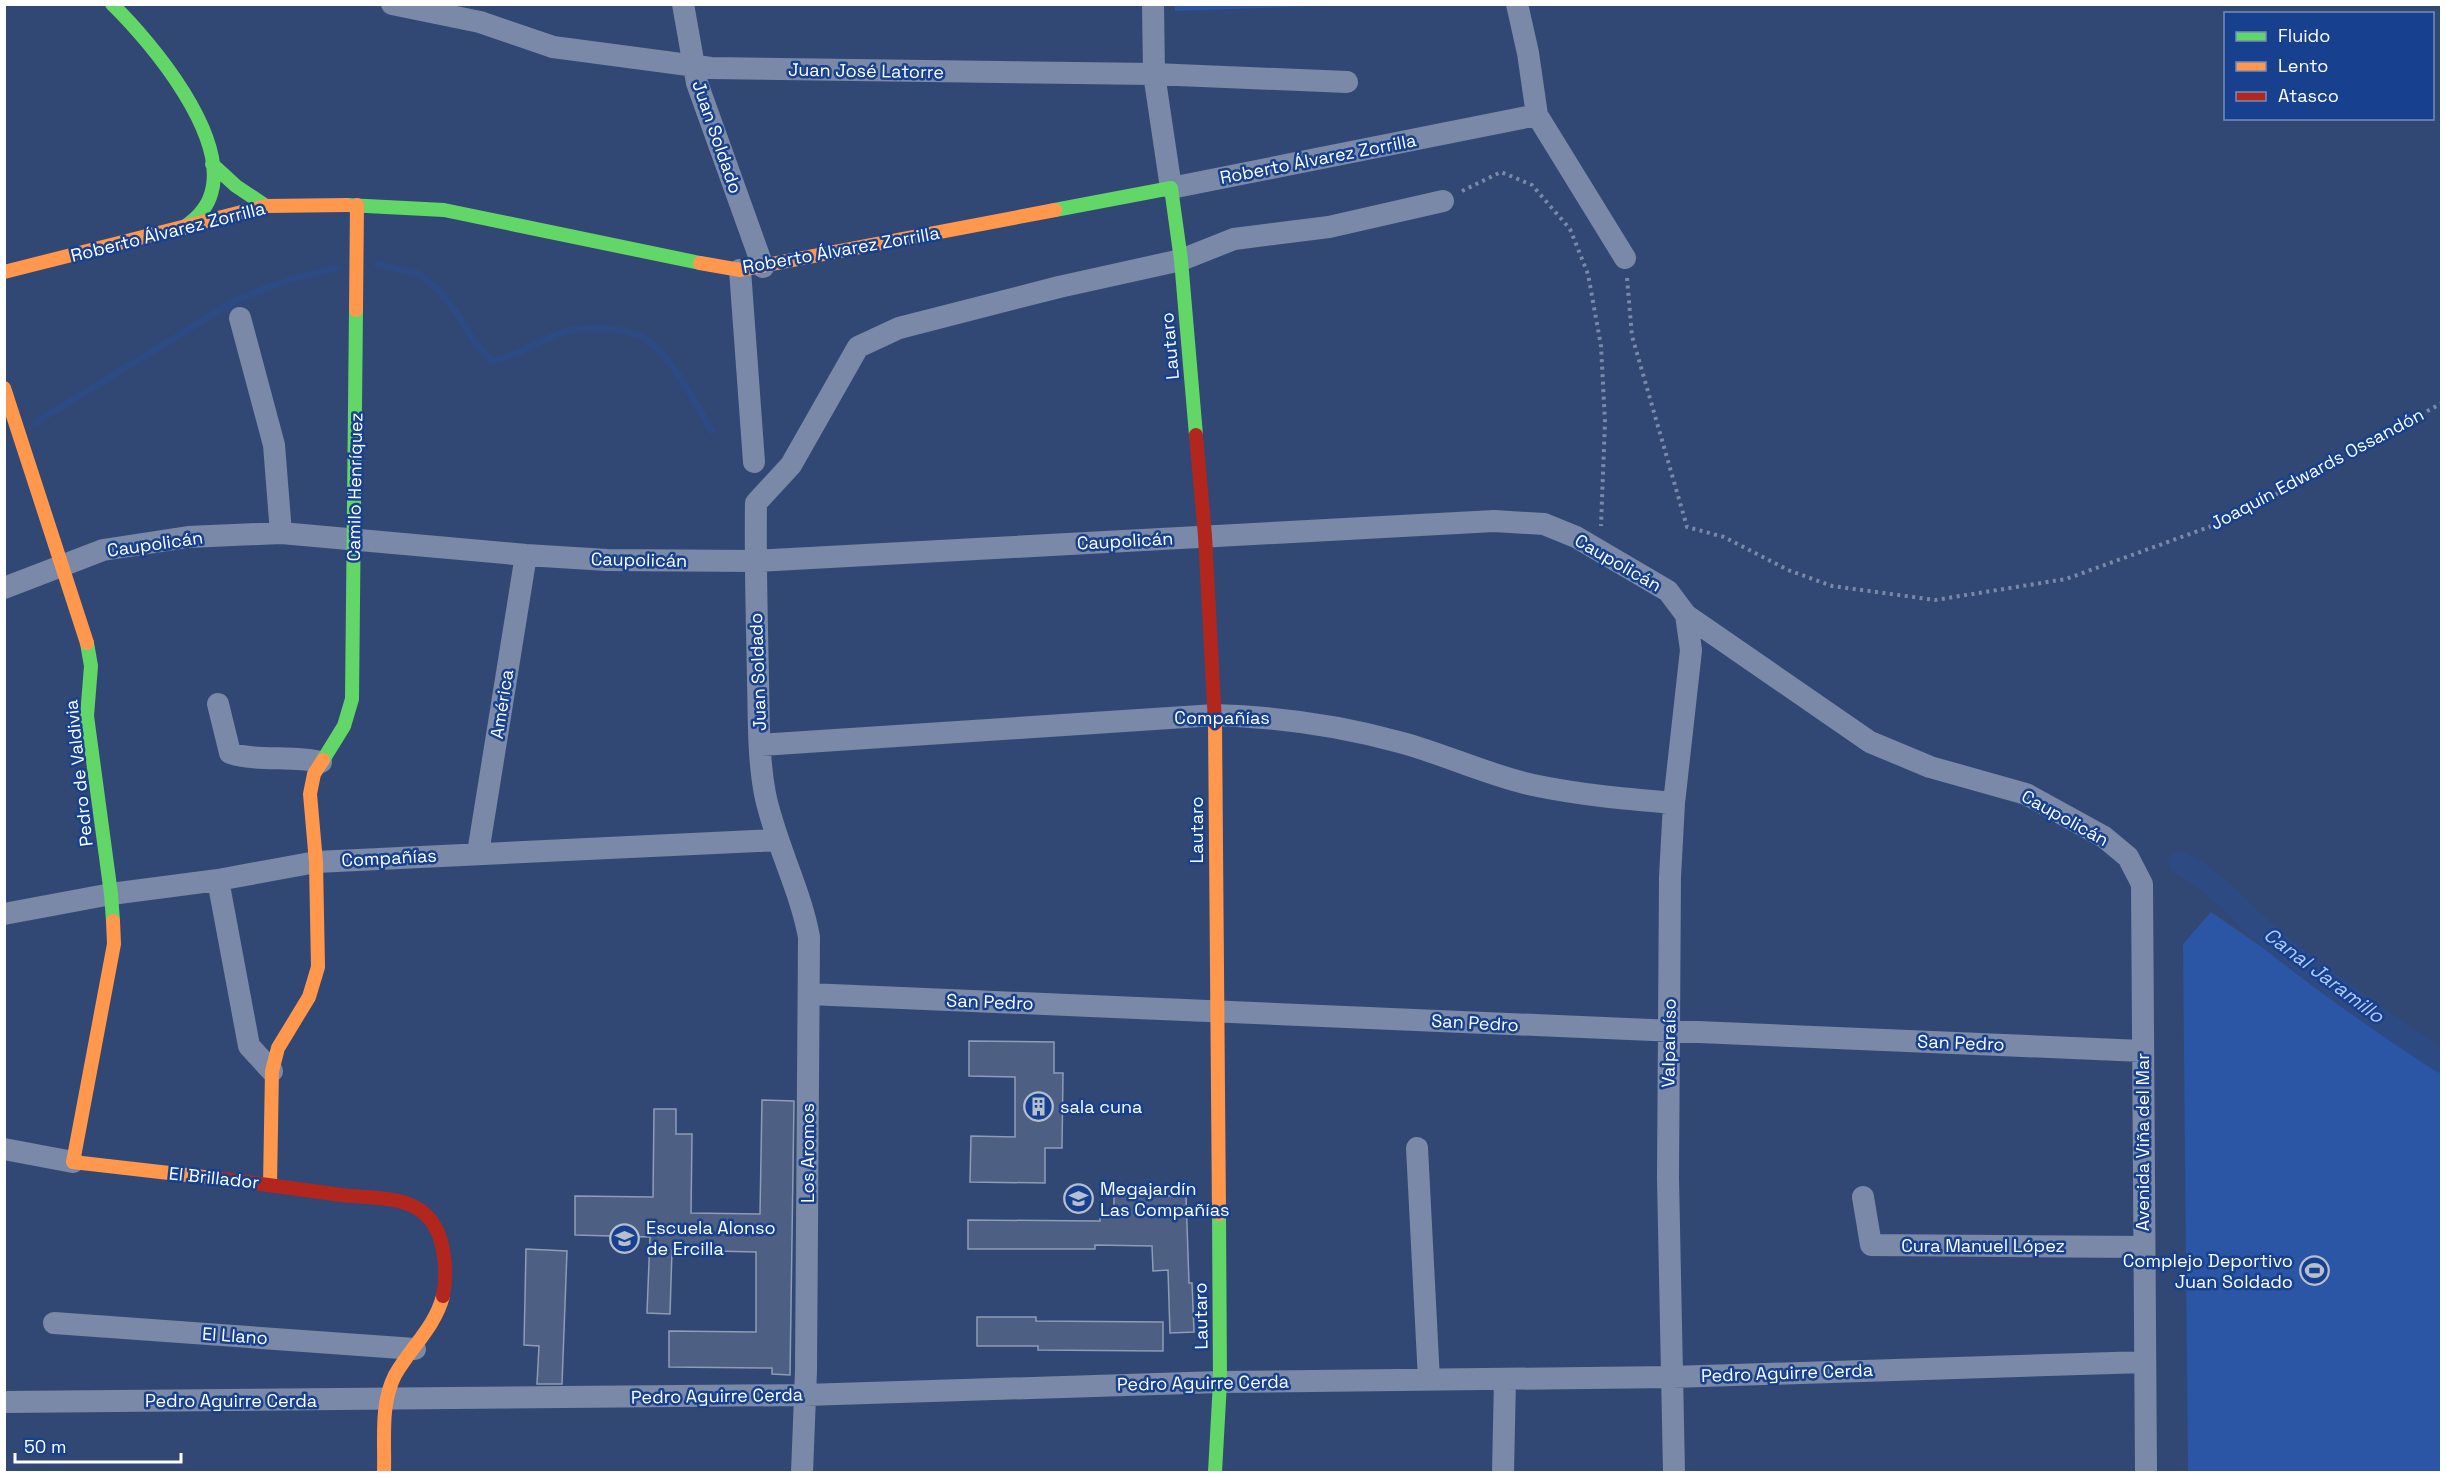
<svg xmlns="http://www.w3.org/2000/svg" width="2446" height="1477" font-family="'Space Grotesk',sans-serif">
<style>
.green{fill:#2b56a5}
.lines{fill:none;stroke-linecap:round;stroke-linejoin:round}
.stream{stroke:#2d4a83;stroke-width:7}
.canal{stroke:#2d4a83;stroke-width:24}
.building{fill:#4d5f82;stroke:#8e9cb5;stroke-width:1.5}
.path{stroke:#7989a7;stroke-width:4;stroke-dasharray:3 4.5;stroke-linecap:butt}
.street{stroke:#7989a7;stroke-width:22}
.fast{stroke:#63d668;stroke-width:14}
.slow{stroke:#ff974d;stroke-width:14}
.jam{stroke:#b3261e;stroke-width:14}
.labels{text-anchor:middle;stroke-width:5;stroke-linejoin:round;paint-order:stroke}
.street-label{font-size:18px;fill:#fff;stroke:#17408f}
.poi-label{font-size:18px;fill:#fff;stroke:#17408f;text-anchor:start}
.water-label{font-size:20px;font-style:italic;fill:#b0c9f6;stroke:#17408f}
</style>
<rect width="100%" height="100%" fill="#324874"/>
<path class="green" d="M 1175,5 L 1175,4 L 1346,5 L 1175,11 Z
M 2211,912 L 2441,1070 L 2441,1472 L 2188,1472 L 2183,944 Z"/>
<g class="lines">
<path class="stream" d="M 377,264 L 419,274 L 440,291 L 458,315 L 475,343 L 492,361 C 521,356 543,336 573,330 C 592,326 633,328 649,341 C 676,364 694,401 712,431
M 35,423 L 238,299 L 292,279 L 337,268"/>
<path class="canal" d="M 2181,863 C 2219,883 2243,916 2276,943 C 2329,985 2385,1024 2442,1061"/>
</g>
<path class="building" d="M 969,1041 L 1054,1042 L 1054,1073 L 1063,1073 L 1062,1148 L 1045,1148 L 1045,1183 L 970,1182 L 971,1136 L 1015,1137 L 1015,1077 L 969,1076 Z
M 762,1100 L 794,1101 L 790,1375 L 772,1374 L 772,1368 L 669,1367 L 669,1331 L 756,1332 L 756,1252 L 672,1250 L 670,1314 L 647,1313 L 650,1237 L 575,1235 L 575,1196 L 653,1197 L 654,1109 L 676,1109 L 676,1134 L 692,1134 L 691,1213 L 760,1214 Z
M 1114,1195 L 1186,1196 L 1189,1283 L 1192,1283 L 1194,1332 L 1170,1333 L 1168,1270 L 1153,1271 L 1152,1246 L 1095,1245 L 1095,1249 L 968,1249 L 968,1220 L 1100,1221 L 1100,1216 L 1114,1215 Z
M 526,1249 L 567,1251 L 562,1384 L 537,1384 L 539,1346 L 524,1345 Z
M 977,1317 L 1036,1317 L 1036,1321 L 1163,1322 L 1163,1351 L 1038,1350 L 1038,1346 L 977,1346 Z"/>
<g class="lines">
<path class="path" d="M 1462,191 L 1501,172 L 1532,185 L 1570,229 L 1588,274 L 1601,346 L 1605,422 L 1601,526
M 1627,278 L 1632,336 L 1687,527 L 1724,537 L 1788,570 L 1832,586 L 1935,600 L 2066,579 L 2231,519 L 2442,403"/>
<path class="street" d="M 392,4 L 480,22 L 553,47 L 711,68 L 1154,74 L 1347,82
M 683,4 L 697,83 L 763,267
M 1153,4 L 1154,74 L 1171,188 L 1537,115
M 1517,4 L 1528,53 L 1537,115 L 1625,258
M 740,270 L 754,462
M 240,318 L 274,445 L 281,533
M 4,588 L 103,550 L 188,537 L 281,533 L 526,555 L 607,560 L 755,561 L 1494,521 L 1544,524 L 1576,537 L 1668,591 L 1686,615 L 1870,742 L 1930,767 L 2026,794 L 2104,837 L 2128,857 L 2142,884 L 2146,1472
M 218,704 L 230,753 C 259,762 291,755 321,762
M 760,745 L 1215,715 C 1277,717 1338,725 1399,742 C 1445,754 1487,775 1533,785 C 1580,795 1627,799 1674,803
M 478,853 L 526,555
M 218,880 L 249,1046 L 272,1071
M 4,914 L 111,894 L 218,880 L 316,862 L 777,840
M 809,994 L 2142,1051
M 1417,1148 L 1429,1380
M 4,1149 L 73,1162
M 1863,1197 L 1871,1245 L 2144,1247
M 54,1323 L 415,1349
M 4,1402 L 805,1395 L 1220,1382 L 1672,1377 L 2145,1362
M 802,1472 L 806,1371 L 809,937 C 800,888 775,843 765,794 C 758,757 759,718 758,680 C 757,621 755,562 756,503 L 791,465 L 858,347 L 899,328 L 1059,287 L 1181,260 L 1234,239 L 1329,227 L 1443,201
M 1503,1472 L 1505,1379
M 1674,1472 L 1668,1178 L 1670,877 L 1674,803 L 1691,650 L 1686,615"/>
<path class="fast" d="M 112,4 C 151,42 232,138 210,197 C 205,211 194,220 183,228
M 212,164 L 236,186 L 266,206
M 347,205 L 444,210 L 700,263
M 1055,210 L 1171,188 L 1181,260 L 1196,435
M 87,643 L 91,666 L 87,716 L 111,894 L 113,921
M 323,760 L 344,726 L 352,699 L 356,310
M 1215,1472 L 1220,1382 L 1219,1214"/>
<path class="slow" d="M 700,263 L 740,270 L 1055,210
M 4,272 L 266,206 L 347,205
M 356,310 L 357,205
M 4,388 L 87,643
M 1215,723 L 1219,1214
M 113,921 L 114,944 L 73,1162 L 213,1178
M 270,1184 L 272,1071 L 278,1048 L 309,997 L 318,967 L 316,862 L 310,794 L 314,774 L 323,760
M 384,1472 C 385,1440 380,1404 395,1375 C 411,1347 435,1327 443,1296"/>
<path class="jam" d="M 1196,435 L 1205,536 L 1215,723
M 213,1178 C 256,1183 298,1189 341,1195 C 366,1198 404,1195 425,1214 C 445,1232 448,1270 443,1296"/>
</g>
<defs>
<symbol id="building-ring" viewBox="-11 -11 22 22"><circle r="9.5" fill="#17408f" stroke="#b7bfce" stroke-width="1.5"/><path d="M-4-6H4V6H1V3H-1V6H-4ZM-2.5-4.3h1.7v1.8h-1.7ZM.8-4.3h1.7v1.8H.8ZM-2.5-1h1.7V.8h-1.7ZM.8-1h1.7V.8H.8Z" fill="#b7bfce"/></symbol>
<symbol id="school-ring" viewBox="-11 -11 22 22"><circle r="9.5" fill="#17408f" stroke="#b7bfce" stroke-width="1.5"/><path d="M0-5L7-2L0 1L-7-2ZM-4 1L0 2.5L4 1V4Q0 6-4 4Z" fill="#b7bfce"/></symbol>
<symbol id="stadium-ring" viewBox="-11 -11 22 22"><circle r="9.5" fill="#17408f" stroke="#b7bfce" stroke-width="1.5"/><path d="M0-5a6.5 5 0 1 0 0 10a6.5 5 0 1 0 0-10ZM-3.5-1.8h7v3.6h-7Z" fill="#b7bfce"/></symbol>
</defs>
<g fill-rule="evenodd">
<use href="#building-ring" x="1022" y="1090" width="33" height="33"/>
<use href="#school-ring" x="1062" y="1182" width="33" height="33"/>
<use href="#school-ring" x="608" y="1222" width="33" height="33"/>
<use href="#stadium-ring" x="2298" y="1254" width="33" height="33"/>
</g>
<g class="labels">
<g class="street-label">
<text transform="translate(866 71) rotate(1)" y="6">Juan José Latorre</text>
<text transform="translate(717 137) rotate(71)" y="6">Juan Soldado</text>
<text transform="translate(1318 159) rotate(-11)" y="6">Roberto Álvarez Zorrilla</text>
<text transform="translate(168 232) rotate(-14)" y="6">Roberto Álvarez Zorrilla</text>
<text transform="translate(841 250) rotate(-10)" y="6">Roberto Álvarez Zorrilla</text>
<text transform="translate(1170 346) rotate(-95)" y="6">Lautaro</text>
<text transform="translate(2317 469) rotate(-28)" y="6">Joaquín Edwards Ossandón</text>
<text transform="translate(355 487) rotate(-89)" y="6">Camilo Henríquez</text>
<text transform="translate(1125 541) rotate(-3)" y="6">Caupolicán</text>
<text transform="translate(155 544) rotate(-8)" y="6">Caupolicán</text>
<text transform="translate(639 560) rotate(1)" y="6">Caupolicán</text>
<text transform="translate(1618 563) rotate(30)" y="6">Caupolicán</text>
<text transform="translate(758 672) rotate(-92)" y="6">Juan Soldado</text>
<text transform="translate(502 704) rotate(-81)" y="6">América</text>
<text x="1222" y="724">Compañías</text>
<text transform="translate(79 773) rotate(-96)" y="6">Pedro de Valdivia</text>
<text transform="translate(2065 818) rotate(29)" y="6">Caupolicán</text>
<text transform="translate(1197 830) rotate(-90)" y="6">Lautaro</text>
<text transform="translate(389 858) rotate(-3)" y="6">Compañías</text>
<text transform="translate(990 1002) rotate(2)" y="6">San Pedro</text>
<text transform="translate(1475 1023) rotate(3)" y="6">San Pedro</text>
<text transform="translate(1669 1043) rotate(-89)" y="6">Valparaíso</text>
<text transform="translate(1961 1043) rotate(2)" y="6">San Pedro</text>
<text transform="translate(2143 1142) rotate(-90)" y="6">Avenida Viña del Mar</text>
<text transform="translate(808 1153) rotate(-90)" y="6">Los Aromos</text>
<text transform="translate(214 1178) rotate(6)" y="6">El Brillador</text>
<text x="1983" y="1252">Cura Manuel López</text>
<text transform="translate(1201 1316) rotate(-91)" y="6">Lautaro</text>
<text transform="translate(235 1336) rotate(4)" y="6">El Llano</text>
<text transform="translate(1787 1373) rotate(-2)" y="6">Pedro Aguirre Cerda</text>
<text transform="translate(1203 1383) rotate(-1)" y="6">Pedro Aguirre Cerda</text>
<text transform="translate(717 1396) rotate(-1)" y="6">Pedro Aguirre Cerda</text>
<text x="231" y="1407">Pedro Aguirre Cerda</text>
</g>
<g class="poi-label">
<text x="1060" y="1113">sala cuna</text>
<text x="1100" y="1195">Megajardín<tspan x="1100" dy="21">Las Compañías</tspan></text>
<text x="646" y="1234">Escuela Alonso<tspan x="646" dy="21">de Ercilla</tspan></text>
<text x="2293" y="1267" text-anchor="end">Complejo Deportivo<tspan x="2293" dy="21">Juan Soldado</tspan></text>
</g>
<g class="water-label">
<text transform="translate(2324 975) rotate(37)" y="7">Canal Jaramillo</text>
</g>
</g>
<rect width="2446" height="1477" fill="none" stroke="#ffffff" stroke-width="12"/>
<rect x="2224" y="12" width="210" height="108" fill="#17408f" stroke="#748cbc" stroke-width="1.5"/>
<rect x="2236" y="32" width="30" height="9" fill="#63d668" stroke="#748cbc" stroke-width="1.5"/>
<text x="2278" y="42" font-size="18" fill="#ffffff">Fluido</text>
<rect x="2236" y="62" width="30" height="9" fill="#ff974d" stroke="#748cbc" stroke-width="1.5"/>
<text x="2278" y="72" font-size="18" fill="#ffffff">Lento</text>
<rect x="2236" y="92" width="30" height="9" fill="#b3261e" stroke="#748cbc" stroke-width="1.5"/>
<text x="2278" y="102" font-size="18" fill="#ffffff">Atasco</text>
<path d="M15 1453v9h166v-9" fill="none" stroke="#ffffff" stroke-width="3"/>
<text x="24" y="1453" font-size="18" fill="#ffffff" stroke="#17408f" stroke-width="4.5" paint-order="stroke">50 m</text>
</svg>
